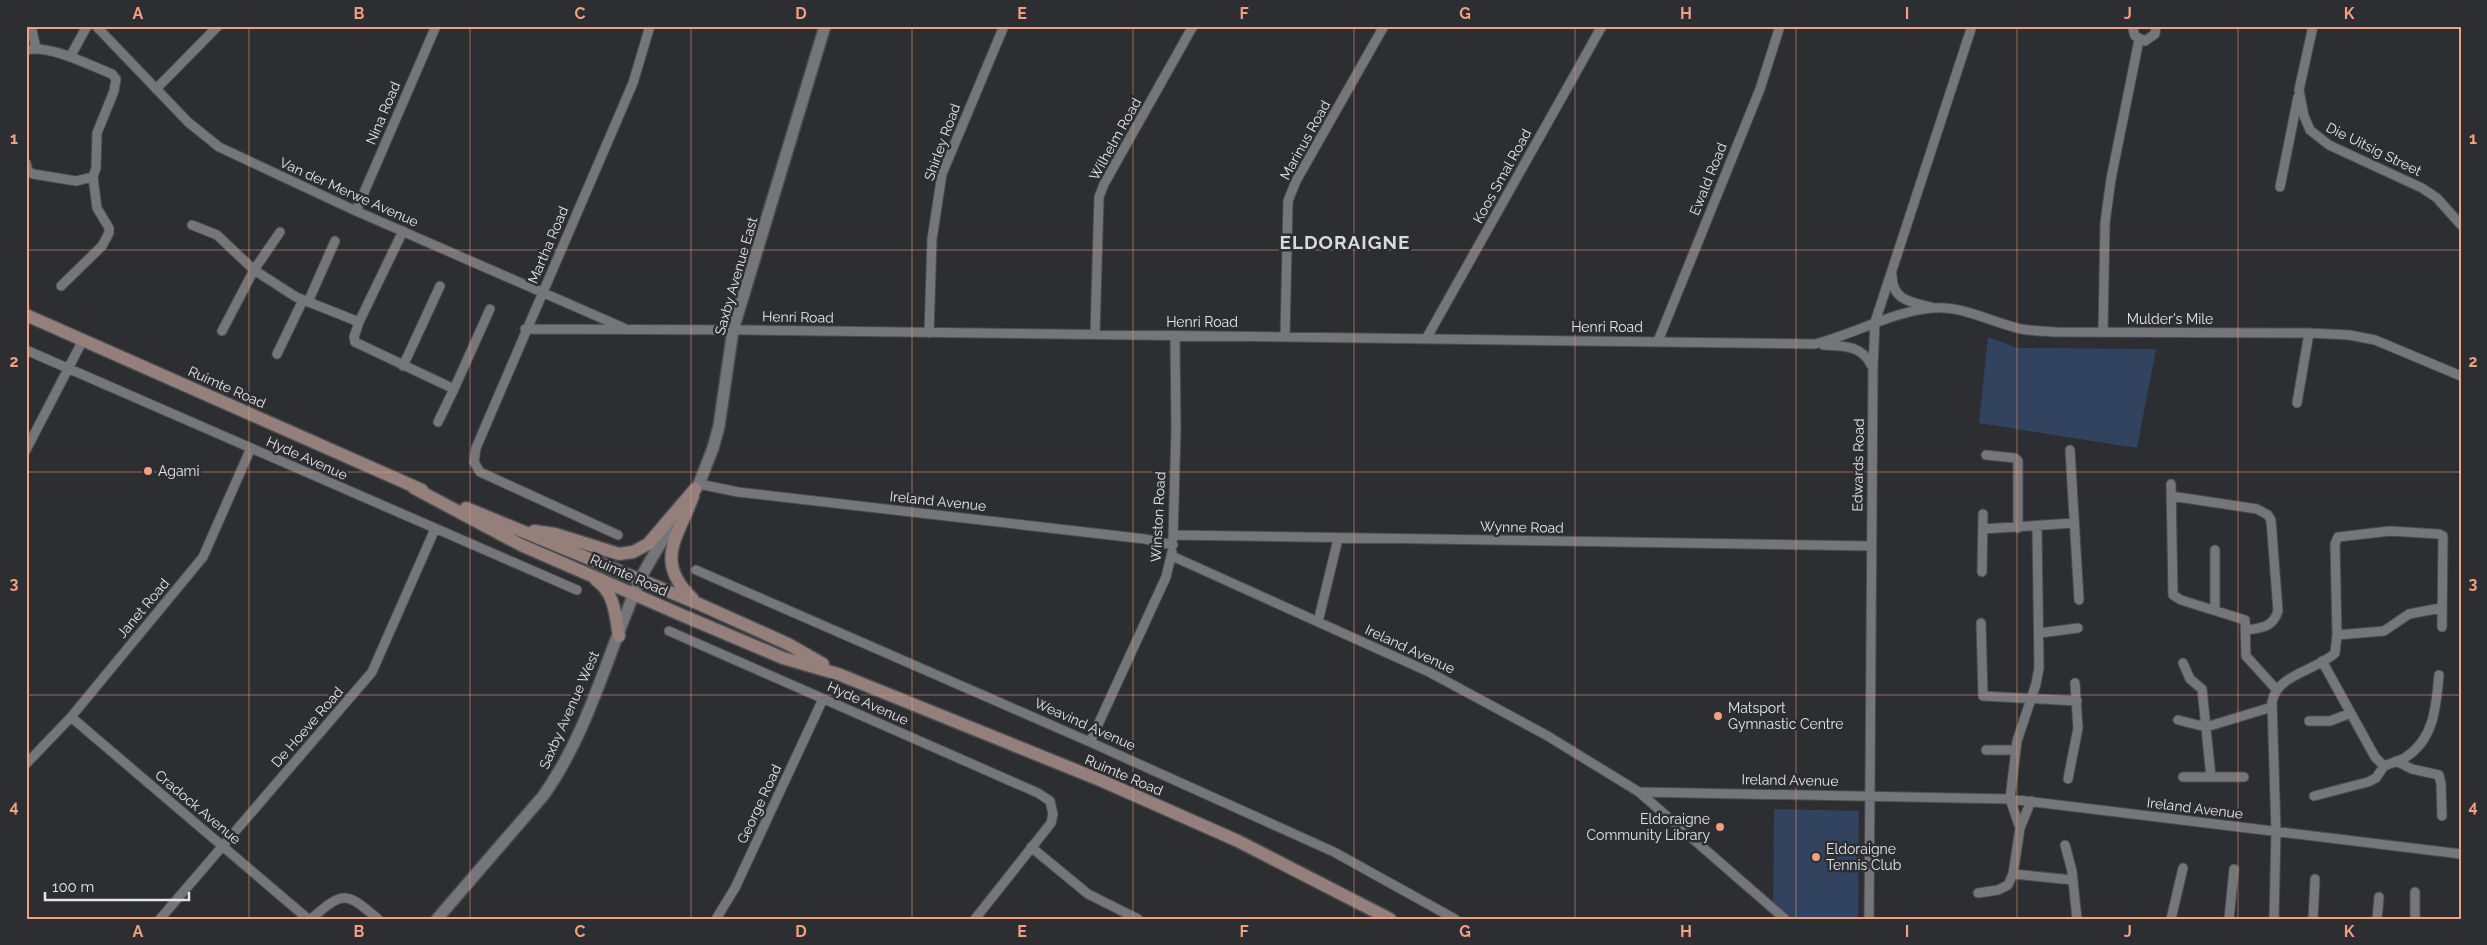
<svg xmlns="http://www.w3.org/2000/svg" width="2487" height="945" font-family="Raleway,sans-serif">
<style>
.green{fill:#31435e}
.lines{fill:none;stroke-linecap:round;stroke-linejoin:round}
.minor-casing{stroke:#4a4c4f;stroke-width:11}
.tertiary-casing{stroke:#4a4c4f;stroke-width:14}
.secondary-casing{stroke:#4a4c4f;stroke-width:15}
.minor{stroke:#74767a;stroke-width:9}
.tertiary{stroke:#74767a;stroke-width:11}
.secondary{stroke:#957f7a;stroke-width:12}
.grid{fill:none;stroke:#f39f82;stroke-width:1;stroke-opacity:0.55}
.poi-dot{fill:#f39f82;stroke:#2c2e31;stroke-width:2}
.labels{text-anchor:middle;stroke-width:5;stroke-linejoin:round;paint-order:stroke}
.street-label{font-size:14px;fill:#e4e5e8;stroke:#2c2e31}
.poi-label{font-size:14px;fill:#e4e5e8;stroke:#2c2e31;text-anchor:start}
.district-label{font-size:19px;font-weight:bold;letter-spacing:1px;fill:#d7dade;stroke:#2c2e31}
.neatline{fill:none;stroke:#f39f82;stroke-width:2}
.grid-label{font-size:16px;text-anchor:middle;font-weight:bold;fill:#f39f82}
</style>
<rect width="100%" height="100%" fill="#2c2e31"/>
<path class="green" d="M 1988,337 L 2017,348 L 2156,349 L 2137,448 L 1979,423 Z
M 1774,809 L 1859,811 L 1858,919 L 1790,919 L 1773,903 Z"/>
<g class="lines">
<defs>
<path id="minor" d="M 31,26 L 36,48
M 96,26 L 188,122 L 219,147 L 356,211 L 624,328
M 2132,26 L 2135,36 L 2145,41 L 2155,34 L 2156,26
M 2313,26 L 2299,90 L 2304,116 L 2310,130 L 2329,145 L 2422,188 L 2437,198 L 2461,225
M 26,50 C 49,44 89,65 112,74 L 116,79 L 114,91 L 97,133 L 96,168 L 93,177 L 97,208 L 109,228 L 109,233 L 102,246 L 61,286
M 70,57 L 87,26
M 156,89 L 218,26
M 26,163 L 28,171 L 33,174 L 76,181 L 93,177
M 2280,187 L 2298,97
M 356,211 L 436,26
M 192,225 L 217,235 L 254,270 L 296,297 L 359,322
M 403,231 L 359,322 L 354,337 L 355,342 L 454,389 L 490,309
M 1892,275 C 1892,300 1910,302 1931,307
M 308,302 L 335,241
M 525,329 L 750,330 L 1815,344 C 1855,334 1891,312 1932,308 C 1962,305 1993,323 2021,329 C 2032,331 2044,331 2056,332 L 2309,333 L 2349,335 L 2375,340 L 2461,376
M 222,331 L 254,270 L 280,232
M 2103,332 L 2105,223 L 2111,179 L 2139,40
M 929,333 L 932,239 L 942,174 L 1004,26
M 1095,334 L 1099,197 L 1104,184 L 1193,26
M 1285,337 L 1288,201 L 1296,181 L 1384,26
M 1426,339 L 1602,26
M 1658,341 L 1760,89 L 1780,26
M 1823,345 C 1843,346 1862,345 1871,365
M 26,350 L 577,590
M 277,354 L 303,300
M 403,366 L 440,286
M 2297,403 L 2309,333
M 438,422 L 454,389
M 26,450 L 83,340
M 2070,450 L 2079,600
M 1986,455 L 2015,458 L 2018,461 L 2018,528
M 699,484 L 738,492 L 1145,539 L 1173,545
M 2171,484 L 2173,595 L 2181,600 L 2245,620 L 2246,656 L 2276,689
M 2171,496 L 2257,509 L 2268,515 L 2271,520 L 2278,611 C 2273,627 2262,628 2247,630
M 1983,529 L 2074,523
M 618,535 L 480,472 L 474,462 L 476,448 L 633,83 L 650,26
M 1173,535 L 1871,546
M 1173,539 L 1176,430 L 1175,336
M 1172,556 L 1429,672 L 1546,735 L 1639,792 L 2010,799 L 2461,854
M 696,570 L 1090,742 L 1334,852 L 1455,919
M 1982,572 L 1983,514
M 2215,610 L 2215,550
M 1318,622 L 1338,539
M 1981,623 L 1983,696 L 2077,701
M 669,631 L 1038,793 L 1050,801 L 1053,814 L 1051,823 L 975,919
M 2040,633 L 2078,628
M 2337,635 L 2384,631 L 2409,614 L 2441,608
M 2322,661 L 2375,757 L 2384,766 C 2391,763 2400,761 2406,757 C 2435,738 2436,705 2439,675
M 2183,663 L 2190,679 L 2202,689 L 2211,777
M 71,717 L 308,919
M 2178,720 L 2206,727 L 2272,707
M 2309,721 L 2330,721 L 2351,713
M 1090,742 L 1166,577 L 1172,552
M 1986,750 L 2016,750
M 2396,761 L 2412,769 L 2439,775 L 2441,784 L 2442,816
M 26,764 L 71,717 L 203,557 L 251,448
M 2183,777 L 2244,777
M 2068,779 L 2078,728 L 2075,683
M 1639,792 L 1785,919
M 2314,796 L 2368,782 L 2376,778 L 2384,766
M 2020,828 L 2010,799 L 2017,741 L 2036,684 L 2039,668 L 2037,527
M 2065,845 L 2072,871 L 2077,919
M 1031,847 L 1088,894 L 1138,919
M 2013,874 L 2073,880
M 1978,893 L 1998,890 L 2008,885 L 2013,874 L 2020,828 L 2031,801
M 160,919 L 372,672 L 435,529
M 311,919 C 344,890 346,892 378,919
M 716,919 L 735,888 L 823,699
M 1869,919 L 1873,368 L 1875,322 L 1972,26
M 2171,919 L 2183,868
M 2229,919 L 2234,869
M 2274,919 L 2276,831 L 2272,702 C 2277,674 2316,671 2335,653 L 2337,635 L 2335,544 L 2338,537 L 2390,531 L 2439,534 L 2443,536 L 2442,627
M 2313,919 L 2315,879
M 2377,919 L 2379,897
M 2415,919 L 2415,892"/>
<path id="tertiary" d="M 691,497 L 699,484 L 713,448 L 719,426 L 733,330 L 825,26
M 437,919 L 543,796 C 589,732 608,651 640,580 C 651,557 665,536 679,515"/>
<path id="secondary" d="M 26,315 L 422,490
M 414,488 L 521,545 L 684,616 L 783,658 L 838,674 L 1100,780 L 1238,841 L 1390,919
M 693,496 C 678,538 653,561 693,599
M 466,508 L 699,604 L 788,644 L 823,664
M 534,531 L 555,534 L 619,554 L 633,552 L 648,544 L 695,489
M 596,580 C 615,593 615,614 619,636"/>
</defs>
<use href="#minor" class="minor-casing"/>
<use href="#tertiary" class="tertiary-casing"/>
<use href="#secondary" class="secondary-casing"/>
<use href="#minor" class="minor"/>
<use href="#tertiary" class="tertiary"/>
<use href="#secondary" class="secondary"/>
</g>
<path class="grid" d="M 249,26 L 249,919M 470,26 L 470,919M 691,26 L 691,919M 912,26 L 912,919M 1133,26 L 1133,919M 1354,26 L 1354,919M 1575,26 L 1575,919M 1796,26 L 1796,919M 2017,26 L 2017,919M 2238,26 L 2238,919M 26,250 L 2461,250M 26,472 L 2461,472M 26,695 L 2461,695"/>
<g class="poi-dot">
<circle cx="148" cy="471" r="5"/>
<circle cx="1718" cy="716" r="5"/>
<circle cx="1720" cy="827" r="5"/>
<circle cx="1816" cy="857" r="5"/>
</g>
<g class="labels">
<g class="street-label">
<text transform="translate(383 113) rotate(-67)" y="5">Nina Road</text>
<text transform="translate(1115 139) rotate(-61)" y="5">Wilhelm Road</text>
<text transform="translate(1305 140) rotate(-61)" y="5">Marinus Road</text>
<text transform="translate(942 142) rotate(-70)" y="5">Shirley Road</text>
<text transform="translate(2374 149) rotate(26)" y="5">Die Uitsig Street</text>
<text transform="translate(1502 176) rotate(-61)" y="5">Koos Smal Road</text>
<text transform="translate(1708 179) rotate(-68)" y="5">Ewald Road</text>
<text transform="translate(349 192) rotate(24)" y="5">Van der Merwe Avenue</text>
<text transform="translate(548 245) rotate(-67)" y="5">Martha Road</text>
<text transform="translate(736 276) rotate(-74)" y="5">Saxby Avenue East</text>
<text transform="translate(798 317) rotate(1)" y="5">Henri Road</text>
<text x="2170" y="324">Mulder's Mile</text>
<text x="1202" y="327">Henri Road</text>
<text x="1607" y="332">Henri Road</text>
<text transform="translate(227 387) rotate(24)" y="5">Ruimte Road</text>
<text transform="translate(307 458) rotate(24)" y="5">Hyde Avenue</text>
<text transform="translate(1858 465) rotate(-89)" y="5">Edwards Road</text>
<text transform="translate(938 501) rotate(6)" y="5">Ireland Avenue</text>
<text transform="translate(1158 517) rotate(-87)" y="5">Winston Road</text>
<text transform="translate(1522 527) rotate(1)" y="5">Wynne Road</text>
<text transform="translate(629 575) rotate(24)" y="5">Ruimte Road</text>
<text transform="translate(143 608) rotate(-50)" y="5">Janet Road</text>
<text transform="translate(1410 649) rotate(25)" y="5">Ireland Avenue</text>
<text transform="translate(868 703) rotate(24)" y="5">Hyde Avenue</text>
<text transform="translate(569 710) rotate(-66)" y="5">Saxby Avenue West</text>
<text transform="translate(1085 724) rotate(24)" y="5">Weavind Avenue</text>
<text transform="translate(307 727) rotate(-49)" y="5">De Hoeve Road</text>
<text transform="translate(1124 775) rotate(23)" y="5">Ruimte Road</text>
<text transform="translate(1790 780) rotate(1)" y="5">Ireland Avenue</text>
<text transform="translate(759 804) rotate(-65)" y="5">George Road</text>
<text transform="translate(198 807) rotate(40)" y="5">Cradock Avenue</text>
<text transform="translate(2195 808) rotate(7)" y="5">Ireland Avenue</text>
</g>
<g class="poi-label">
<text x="158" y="476">Agami</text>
<text x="1728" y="713">Matsport<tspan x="1728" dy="16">Gymnastic Centre</tspan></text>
<text x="1710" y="824" text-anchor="end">Eldoraigne<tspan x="1710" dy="16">Community Library</tspan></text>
<text x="1826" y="854">Eldoraigne<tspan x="1826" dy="16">Tennis Club</tspan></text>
</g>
<g class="district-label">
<text x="1345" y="249">ELDORAIGNE</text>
</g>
</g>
<rect width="2487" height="945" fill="none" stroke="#2c2e31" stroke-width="55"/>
<path d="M45 892v8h144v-8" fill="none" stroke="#e4e5e8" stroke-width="2.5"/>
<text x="52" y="892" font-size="15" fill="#e4e5e8" stroke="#2c2e31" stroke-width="4" paint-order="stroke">100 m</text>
<rect x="28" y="28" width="2432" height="890" class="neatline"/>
<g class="grid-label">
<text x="138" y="19">A</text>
<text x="359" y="19">B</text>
<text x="580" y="19">C</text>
<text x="801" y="19">D</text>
<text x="1022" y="19">E</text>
<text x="1244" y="19">F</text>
<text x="1465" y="19">G</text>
<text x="1686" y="19">H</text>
<text x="1907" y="19">I</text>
<text x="2128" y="19">J</text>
<text x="2349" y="19">K</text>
<text x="14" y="144">1</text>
<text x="2473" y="144">1</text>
<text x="14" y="367">2</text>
<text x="2473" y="367">2</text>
<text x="14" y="589">3</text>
<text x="2473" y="589">3</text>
<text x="14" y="812">4</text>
<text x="2473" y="812">4</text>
<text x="138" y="937">A</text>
<text x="359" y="937">B</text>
<text x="580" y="937">C</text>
<text x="801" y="937">D</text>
<text x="1022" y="937">E</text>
<text x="1244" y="937">F</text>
<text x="1465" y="937">G</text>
<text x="1686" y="937">H</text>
<text x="1907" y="937">I</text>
<text x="2128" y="937">J</text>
<text x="2349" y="937">K</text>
</g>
</svg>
